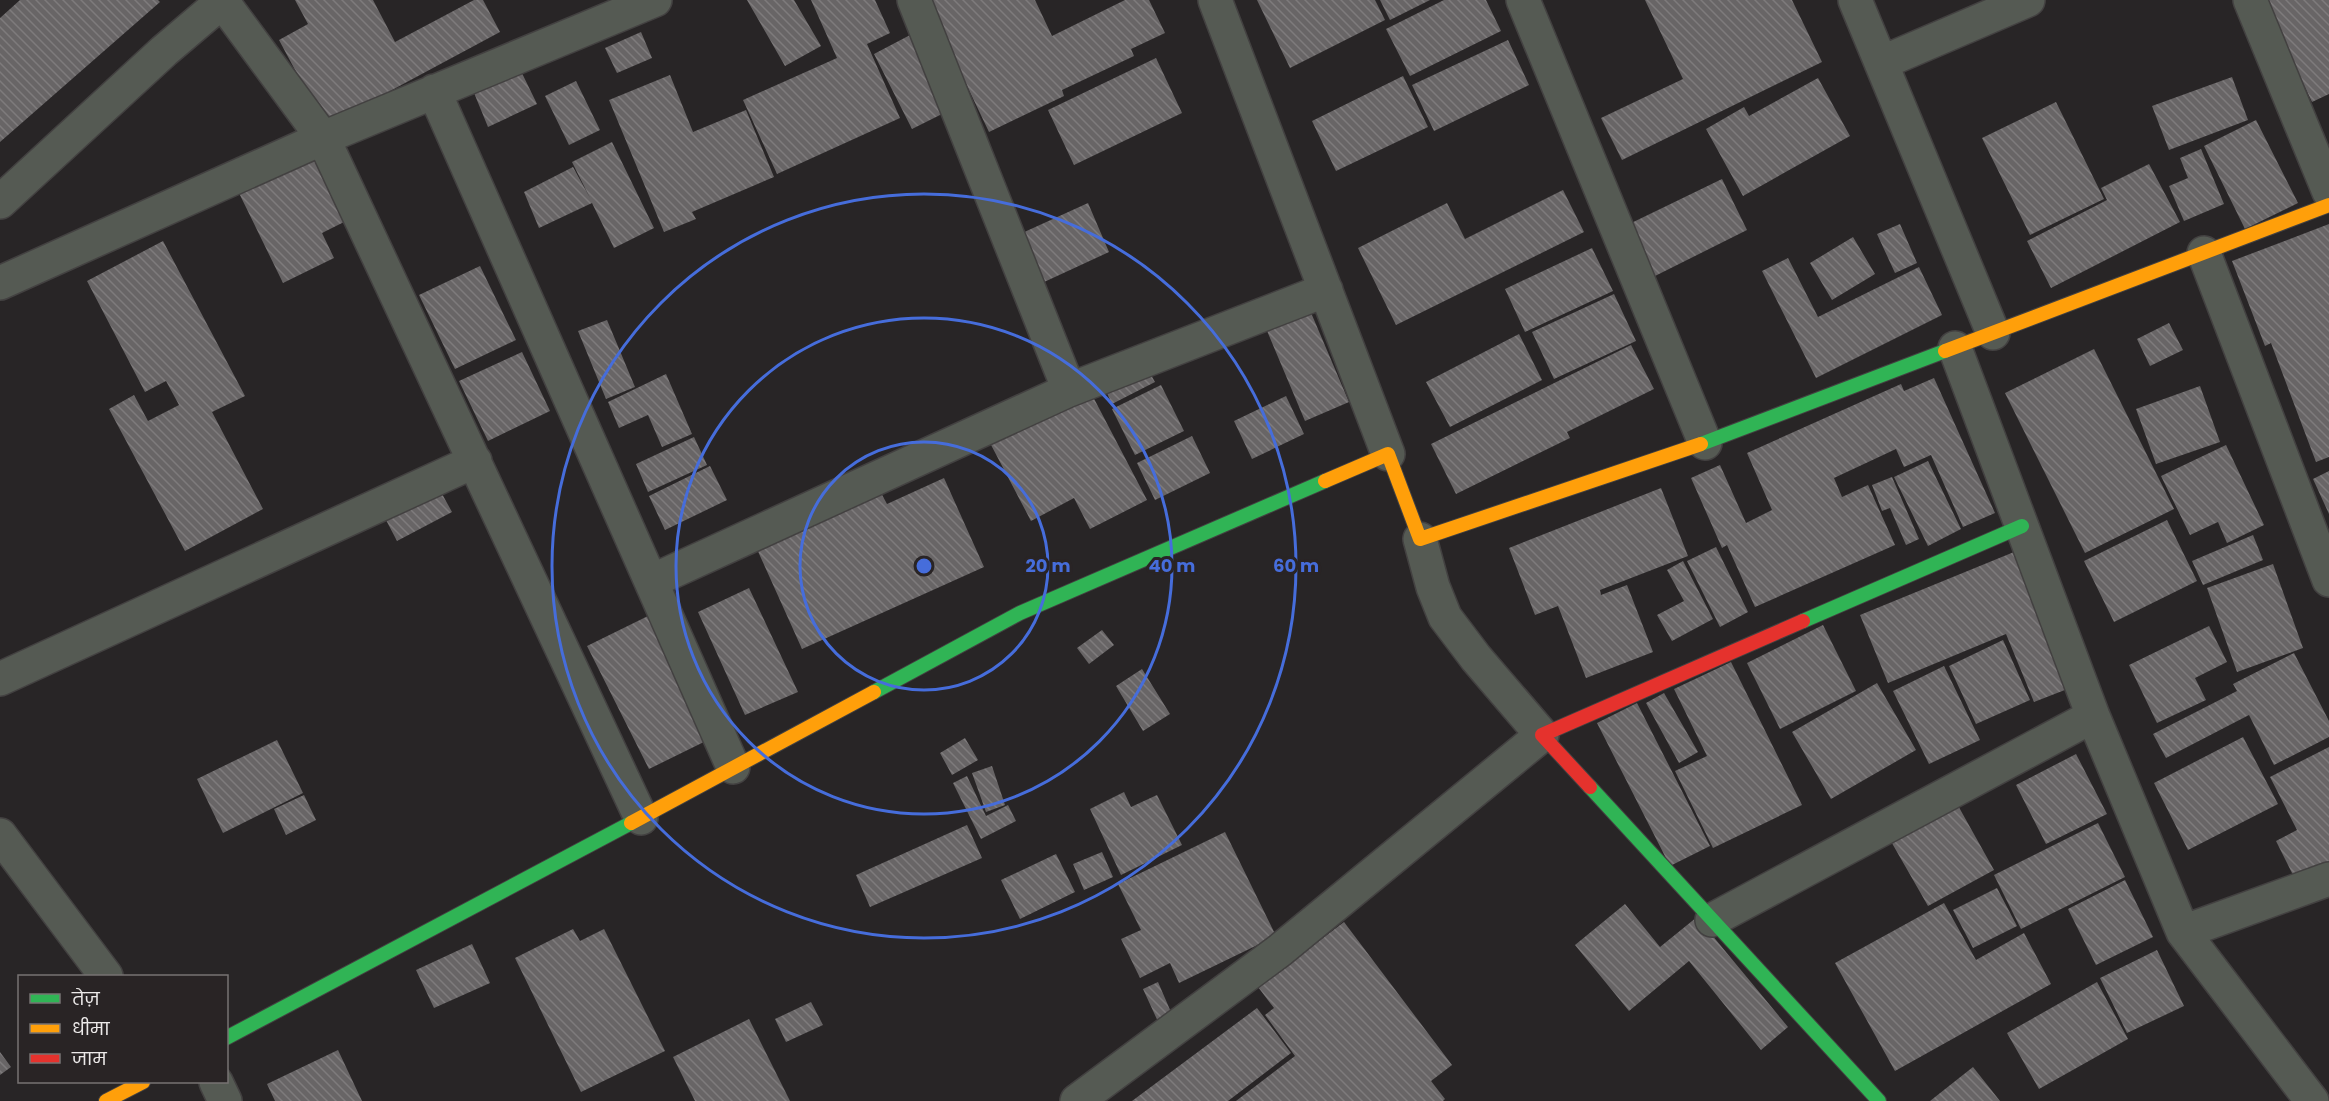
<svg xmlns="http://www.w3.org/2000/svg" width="2329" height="1101" font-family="Poppins,'Noto Sans Devanagari',sans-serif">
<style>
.building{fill:url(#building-back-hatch)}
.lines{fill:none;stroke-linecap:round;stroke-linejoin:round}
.street-casing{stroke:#434141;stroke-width:36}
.fast-casing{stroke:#434141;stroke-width:16}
.slow-casing{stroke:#434141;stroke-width:16}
.jam-casing{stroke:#434141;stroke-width:16}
.street{stroke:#555a53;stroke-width:33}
.fast{stroke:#30b455;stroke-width:14}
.slow{stroke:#ff9f0a;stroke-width:14}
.jam{stroke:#e5322d;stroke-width:14}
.ring{fill:none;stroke:#466ddb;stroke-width:3}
.centre{fill:#466ddb;stroke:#292425;stroke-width:3}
.ring-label{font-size:18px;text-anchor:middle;font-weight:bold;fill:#466ddb;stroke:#292425;stroke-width:6;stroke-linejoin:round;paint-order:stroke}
</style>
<defs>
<pattern id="building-back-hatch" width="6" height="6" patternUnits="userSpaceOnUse" patternTransform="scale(1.5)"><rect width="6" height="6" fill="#686566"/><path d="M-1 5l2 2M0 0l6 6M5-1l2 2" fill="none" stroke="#7e7b7c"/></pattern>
</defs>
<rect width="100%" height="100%" fill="#282526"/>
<path class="building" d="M 20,0 L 158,0 L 160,2 L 0,142 L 0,18 Z
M 295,0 L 373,0 L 395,42 L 474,0 L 483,0 L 500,32 L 325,126 L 279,40 L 308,24 Z
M 747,0 L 794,0 L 821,46 L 785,66 Z
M 811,0 L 875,0 L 890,33 L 867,44 L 900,118 L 777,174 L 743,100 L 837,58 Z
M 926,0 L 1035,0 L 1052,36 L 1125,0 L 1149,0 L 1165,33 L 1131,49 L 1134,56 L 1062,90 L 1064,96 L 989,132 Z
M 1257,0 L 1375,0 L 1385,20 L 1290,68 Z
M 1380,0 L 1430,0 L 1390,20 Z
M 1444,0 L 1486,0 L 1501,31 L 1410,76 L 1386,29 Z
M 1645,0 L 1792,0 L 1822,62 L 1622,160 L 1601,118 L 1683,79 Z
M 2263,0 L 2329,0 L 2329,94 L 2312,102 Z
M 641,32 L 652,58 L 617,73 L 605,48 Z
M 912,34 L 950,110 L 912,129 L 874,54 Z
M 1508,40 L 1529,85 L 1434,131 L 1412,85 Z
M 1156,58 L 1182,113 L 1074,165 L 1048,110 Z
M 518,65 L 537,104 L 488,127 L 472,88 Z
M 670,75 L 693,132 L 746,110 L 774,177 L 692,212 L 696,219 L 664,232 L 609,100 Z
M 1403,76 L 1428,127 L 1336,171 L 1312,121 Z
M 2232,77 L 2248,120 L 2169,150 L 2152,106 Z
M 1818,78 L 1850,136 L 1743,196 L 1706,129 L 1744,107 L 1749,116 Z
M 576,81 L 600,130 L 569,145 L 545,96 Z
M 2056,102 L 2104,199 L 2030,235 L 1982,138 Z
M 2256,120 L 2298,203 L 2245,229 L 2204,146 Z
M 612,142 L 654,228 L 614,248 L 592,203 L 539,228 L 524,192 L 573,167 L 590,198 L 572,162 Z
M 2201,149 L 2224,204 L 2184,221 L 2169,186 L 2188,178 L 2180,158 Z
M 312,156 L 344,222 L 322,233 L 334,258 L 283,283 L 238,191 Z
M 2149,164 L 2180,222 L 2051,288 L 2027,241 L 2107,200 L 2101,188 Z
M 1722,179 L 1747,230 L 1647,280 L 1621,228 Z
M 1563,190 L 1584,232 L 1396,325 L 1358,248 L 1447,203 L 1465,239 Z
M 1088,203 L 1109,252 L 1042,283 L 1020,234 Z
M 1900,224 L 1917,263 L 1895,273 L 1877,234 Z
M 2329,224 L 2329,457 L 2316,462 L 2271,343 L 2265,346 L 2232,261 Z
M 1853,237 L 1875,274 L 1832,300 L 1810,263 Z
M 163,241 L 245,396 L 212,412 L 263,509 L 185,551 L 109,409 L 134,395 L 148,421 L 179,405 L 166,381 L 145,392 L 87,281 Z
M 1592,248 L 1613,291 L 1525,332 L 1505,289 Z
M 1788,258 L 1818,317 L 1919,267 L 1942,315 L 1816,378 L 1762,271 Z
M 480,266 L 516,340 L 455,369 L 419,295 Z
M 1614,294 L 1636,341 L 1554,379 L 1532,332 Z
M 1309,308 L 1349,402 L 1305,421 L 1265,326 Z
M 607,320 L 635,387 L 606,399 L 578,331 Z
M 2169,323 L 2183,350 L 2150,366 L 2137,339 Z
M 1519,334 L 1542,380 L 1450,427 L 1426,382 Z
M 1631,345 L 1654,389 L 1567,432 L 1570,438 L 1456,494 L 1431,444 Z
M 2094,349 L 2174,509 L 2085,553 L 2005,393 Z
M 522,352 L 550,411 L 488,441 L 459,381 Z
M 1147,368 L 1155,382 L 1112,404 L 1105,389 Z
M 666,374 L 692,434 L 662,447 L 648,415 L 619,428 L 608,402 Z
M 1934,378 L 1995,513 L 1963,527 L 1931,455 L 1904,467 L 1896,449 L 1834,478 L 1842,497 L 1868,485 L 1895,545 L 1755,607 L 1727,545 L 1722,548 L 1691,478 L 1720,465 L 1746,523 L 1772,510 L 1747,453 L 1901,384 L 1904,391 Z
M 1161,385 L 1184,431 L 1135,455 L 1112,409 Z
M 2200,386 L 2220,442 L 2156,464 L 2136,409 Z
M 1090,391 L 1147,500 L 1090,529 L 1074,498 L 1031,521 L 990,443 Z
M 1286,396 L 1304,434 L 1252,459 L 1234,421 Z
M 1192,436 L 1210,473 L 1155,500 L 1137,463 Z
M 694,437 L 707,465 L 648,492 L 636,464 Z
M 2226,445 L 2264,525 L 2227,543 L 2218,522 L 2190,535 L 2161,476 Z
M 1928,461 L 1961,529 L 1928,546 L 1894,477 Z
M 710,466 L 727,500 L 665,530 L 649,496 Z
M 2329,471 L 2329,514 L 2313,479 Z
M 1892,477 L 1919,539 L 1906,545 L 1890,508 L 1882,511 L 1872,485 Z
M 944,478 L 984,567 L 802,649 L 756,547 L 880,491 L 887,504 Z
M 1661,488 L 1688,556 L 1600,590 L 1601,595 L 1627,585 L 1653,652 L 1586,678 L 1558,606 L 1535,615 L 1509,548 Z
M 441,492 L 452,512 L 397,541 L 386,520 Z
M 2167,520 L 2197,581 L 2114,622 L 2084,561 Z
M 2253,535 L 2263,560 L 2203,585 L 2192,561 Z
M 1716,547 L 1748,612 L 1720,627 L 1687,561 Z
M 2014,552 L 2070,688 L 2034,702 L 2006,634 L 1888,683 L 1860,615 Z
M 1683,561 L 1713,619 L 1672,641 L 1657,615 L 1684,601 L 1667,570 Z
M 2273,564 L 2303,648 L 2237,672 L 2207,588 Z
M 749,588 L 798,692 L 745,715 L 698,612 Z
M 648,616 L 710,739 L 649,769 L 587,646 Z
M 1823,625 L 1856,691 L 1780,729 L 1747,663 Z
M 2209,626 L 2227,662 L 2195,678 L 2206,700 L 2157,723 L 2129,665 Z
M 1102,630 L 1114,645 L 1089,664 L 1077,648 Z
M 2003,640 L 2030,700 L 1976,724 L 1949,666 Z
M 2294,653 L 2329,721 L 2329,737 L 2274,765 L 2249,715 L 2166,758 L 2153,734 L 2237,691 L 2233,684 Z
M 1731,662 L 1802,805 L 1713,848 L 1675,771 L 1707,756 L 1674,689 Z
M 1944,666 L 1980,740 L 1929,764 L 1893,691 Z
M 1142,669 L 1170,714 L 1143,731 L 1116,686 Z
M 1877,683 L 1916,750 L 1831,799 L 1792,732 Z
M 1664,693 L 1698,752 L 1679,763 L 1646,703 Z
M 1637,703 L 1710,846 L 1670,866 L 1597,723 Z
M 2243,737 L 2278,804 L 2188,850 L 2154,783 Z
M 965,738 L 978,760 L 952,775 L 940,753 Z
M 277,740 L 303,793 L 223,833 L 197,779 Z
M 2329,747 L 2329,872 L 2299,887 L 2276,841 L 2297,830 L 2270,777 Z
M 2076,754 L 2107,814 L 2046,844 L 2016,785 Z
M 992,766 L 1005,805 L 986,812 L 972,773 Z
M 967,776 L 986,816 L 1008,805 L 1016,821 L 981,839 L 953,783 Z
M 1124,792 L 1131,807 L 1157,795 L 1182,845 L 1121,875 L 1090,809 Z
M 304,795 L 316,820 L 286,835 L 274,809 Z
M 1956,802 L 1994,870 L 1928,906 L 1889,838 Z
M 2098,823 L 2125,877 L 2021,929 L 1994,875 Z
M 967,825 L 982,858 L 870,907 L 856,875 Z
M 1225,832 L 1276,936 L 1179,983 L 1170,963 L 1140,978 L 1121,939 L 1141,930 L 1118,884 Z
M 1102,852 L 1113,877 L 1084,890 L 1073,864 Z
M 1056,854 L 1075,892 L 1020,919 L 1001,880 Z
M 2125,880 L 2153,937 L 2096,965 L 2068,909 Z
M 1997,888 L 2017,926 L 1973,948 L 1953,910 Z
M 1944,903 L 1976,960 L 2024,933 L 2051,984 L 1895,1071 L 1835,963 Z
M 1625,904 L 1660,947 L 1697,917 L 1788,1027 L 1761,1050 L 1689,961 L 1629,1011 L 1575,945 Z
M 1344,922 L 1452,1065 L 1431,1081 L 1445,1099 L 1443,1101 L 1236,1101 L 1295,1056 L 1265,1015 L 1274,1008 L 1258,987 Z
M 573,929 L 580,941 L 604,929 L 665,1051 L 581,1092 L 515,958 Z
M 472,944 L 490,983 L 434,1008 L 416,970 Z
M 2157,950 L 2184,1006 L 2127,1033 L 2100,978 Z
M 1158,982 L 1174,1019 L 1160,1026 L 1143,989 Z
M 2097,982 L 2128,1039 L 2039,1089 L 2007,1033 Z
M 811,1002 L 823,1025 L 786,1042 L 775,1019 Z
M 1257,1008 L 1291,1053 L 1228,1101 L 1132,1101 Z
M 749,1019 L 790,1101 L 695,1101 L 673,1057 Z
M 338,1050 L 362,1101 L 275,1101 L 267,1084 Z
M 0,1052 L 11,1067 L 0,1075 Z
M 1973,1067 L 2000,1101 L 1930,1101 Z"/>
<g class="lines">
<defs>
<path id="street" d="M 914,0 L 1069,390
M 1215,0 L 1388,454
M 1523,0 L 1705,443
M 1855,0 L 1993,333
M 2250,0 L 2329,192
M 222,1 L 323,138 L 641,818
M 1881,63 L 2028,0
M 434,91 L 733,767
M 0,202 L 164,51 L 224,0
M 2204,253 L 2329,580
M 0,283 L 323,138 L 655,0
M 1955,348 L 2093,716 L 2183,932 L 2312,1101
M 652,581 L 1069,390 L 1326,290
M 0,679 L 475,461
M 0,835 L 106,976
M 1712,920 L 2093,716
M 2183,932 L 2329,879
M 216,1082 L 225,1101
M 1077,1101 L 1279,951 L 1542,735 L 1476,658 L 1445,617 L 1433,587 L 1420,539"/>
<path id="fast" d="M 1701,444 L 1945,351
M 1803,621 L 2022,526
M 874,692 L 1020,613 L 1325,481
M 1590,787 L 1879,1101
M 226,1038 L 631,823"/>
<path id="slow" d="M 1945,351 L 2329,205
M 1325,481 L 1388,454 L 1420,539 L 1701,444
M 631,823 L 874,692
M 106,1101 L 143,1082"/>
<path id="jam" d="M 1590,787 L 1542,735 L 1803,621"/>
</defs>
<use href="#street" class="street-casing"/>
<use href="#fast" class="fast-casing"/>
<use href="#slow" class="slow-casing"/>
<use href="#jam" class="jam-casing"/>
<use href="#street" class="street"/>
<use href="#fast" class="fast"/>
<use href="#slow" class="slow"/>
<use href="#jam" class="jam"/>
</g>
<g class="ring">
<circle cx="924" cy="566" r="124"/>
<circle cx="924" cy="566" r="248"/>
<circle cx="924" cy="566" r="372"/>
</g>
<circle cx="924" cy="566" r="9" class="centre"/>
<g class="ring-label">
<text x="1048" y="572">20 m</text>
<text x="1172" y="572">40 m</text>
<text x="1296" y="572">60 m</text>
</g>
<rect x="18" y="975" width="210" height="108" fill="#292425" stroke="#777373" stroke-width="1.5"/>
<rect x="30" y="994" width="30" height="9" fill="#30b455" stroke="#777373" stroke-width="1.5"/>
<text x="72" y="1005" font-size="18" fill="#ece9e9">तेज़</text>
<rect x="30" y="1024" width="30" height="9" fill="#ff9f0a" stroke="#777373" stroke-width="1.5"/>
<text x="72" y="1035" font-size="18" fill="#ece9e9">धीमा</text>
<rect x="30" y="1054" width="30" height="9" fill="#e5322d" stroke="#777373" stroke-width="1.5"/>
<text x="72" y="1065" font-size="18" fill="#ece9e9">जाम</text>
</svg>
